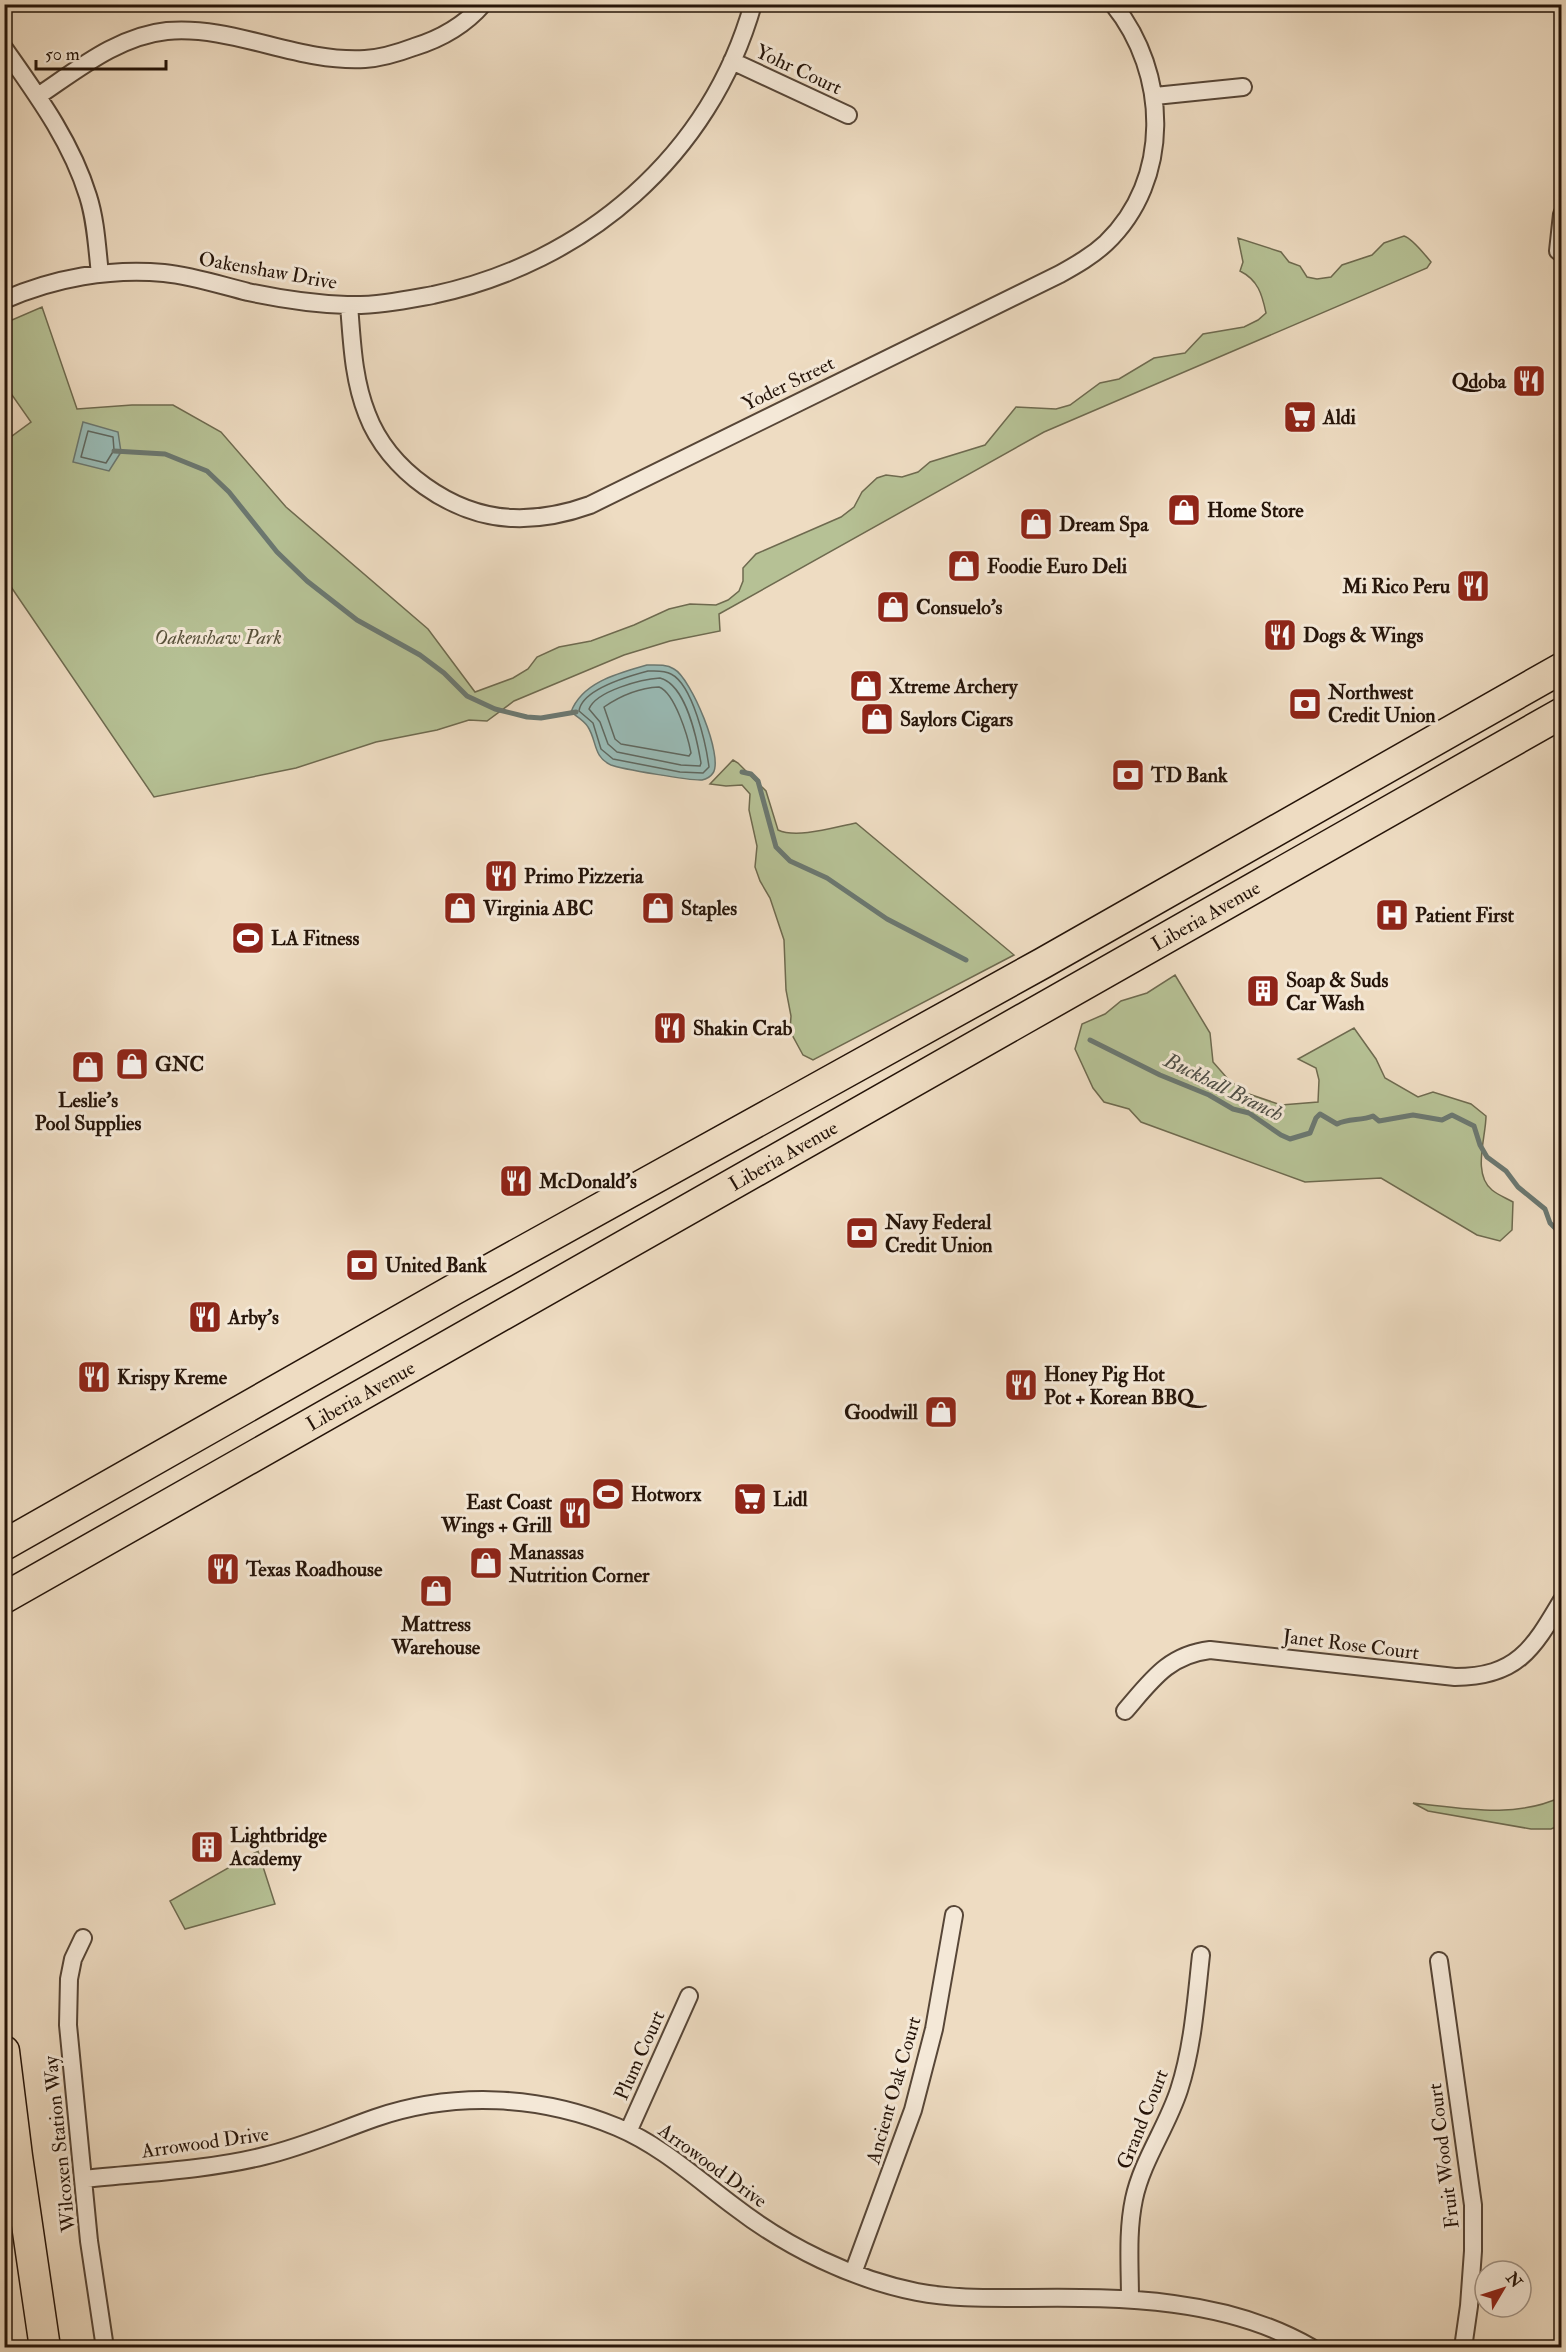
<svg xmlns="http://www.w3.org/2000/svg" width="1566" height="2352" font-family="'IM FELL Double Pica',serif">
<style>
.green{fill:#b6c195;stroke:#6e6a4f;stroke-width:1.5}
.water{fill:#99bbb6;stroke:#6b7871;stroke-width:1.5}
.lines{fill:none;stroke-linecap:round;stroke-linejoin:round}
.shore{stroke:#5f6860;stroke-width:1.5}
.stream{stroke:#6b7871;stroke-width:5}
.street-casing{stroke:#574637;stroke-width:20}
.highway-casing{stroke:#251409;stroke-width:33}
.street{stroke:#f4e8d7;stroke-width:16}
.highway{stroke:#eedcc2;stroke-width:30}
.labels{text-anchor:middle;stroke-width:6;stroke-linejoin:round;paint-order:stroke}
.street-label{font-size:20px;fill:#251409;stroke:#f4e8d7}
.poi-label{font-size:20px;font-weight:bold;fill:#251409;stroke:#f4e8d7;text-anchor:start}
.park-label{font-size:20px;font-style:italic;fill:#58513a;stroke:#f4e8d7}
.water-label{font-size:21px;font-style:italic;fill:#4e4e46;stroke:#f4e8d7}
</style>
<rect width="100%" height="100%" fill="#eedcc2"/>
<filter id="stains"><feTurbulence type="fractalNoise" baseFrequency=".00333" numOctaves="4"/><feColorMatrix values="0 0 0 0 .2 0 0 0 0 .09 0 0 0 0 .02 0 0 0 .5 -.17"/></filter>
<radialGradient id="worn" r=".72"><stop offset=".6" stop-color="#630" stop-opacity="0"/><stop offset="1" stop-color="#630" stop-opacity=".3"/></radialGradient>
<path class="green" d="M 1404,236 C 1412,238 1425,255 1431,262 L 1427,268 L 1044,432 L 719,614 L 720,631 L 670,641 L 624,655 L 514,701 L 487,721 L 469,720 L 437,730 L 376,742 L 296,768 L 154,797 L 5,578 L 4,442 L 31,422 L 5,385 L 5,323 L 42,307 L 77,409 L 132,405 L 173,405 L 221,432 L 286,507 L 428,629 L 475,692 L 513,678 L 528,669 L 537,657 L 559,647 L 591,641 L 634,625 L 669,609 L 690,604 L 716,605 L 728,600 L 739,591 L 743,581 L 743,568 L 756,554 L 841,517 L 854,507 L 862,492 L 877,478 L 886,475 L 902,477 L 918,472 L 930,462 L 985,445 L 1016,407 L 1056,409 L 1070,405 L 1100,383 L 1119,379 L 1154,358 L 1185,353 L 1203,334 L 1244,327 L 1258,320 L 1266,313 C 1262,294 1258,280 1240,271 L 1243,262 L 1238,238 L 1281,252 L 1289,262 L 1300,266 L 1307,277 L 1317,279 L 1331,277 L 1342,265 L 1372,255 L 1384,243 Z
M 733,760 L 738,763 L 766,791 L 778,830 C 797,839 835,827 856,823 L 1014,955 L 813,1060 L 803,1055 L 790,1031 L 791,1016 L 786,990 L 784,940 L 770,898 L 760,881 L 755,867 L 757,846 L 749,810 L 750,794 L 742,785 L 726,786 L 710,784 Z
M 1175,975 L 1210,1033 L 1213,1062 L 1227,1078 L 1246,1093 L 1281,1105 L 1318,1102 L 1319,1080 L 1316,1068 L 1298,1059 L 1354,1028 L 1376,1059 L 1385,1078 L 1418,1097 L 1433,1092 L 1471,1104 L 1486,1116 C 1486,1137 1472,1174 1492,1190 C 1498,1195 1506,1198 1513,1202 L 1512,1230 L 1500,1241 L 1477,1235 L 1381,1178 L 1305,1182 L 1141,1122 L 1129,1109 L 1104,1102 L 1093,1088 L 1075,1049 L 1082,1024 L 1105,1014 L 1121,1001 L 1147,993 Z
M 1561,1797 L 1561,1825 L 1551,1829 L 1531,1829 L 1428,1811 L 1413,1803 C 1462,1808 1515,1819 1561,1797 Z
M 258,1851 L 275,1904 L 185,1929 L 170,1901 Z"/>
<path class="water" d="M 83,422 L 118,432 L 121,452 L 109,471 L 73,462 Z
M 647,665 C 656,665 666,664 674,669 C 691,678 724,757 713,773 C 711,776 707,779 702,780 C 693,781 621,769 611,765 C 593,757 597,741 588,727 C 585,721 576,716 571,712 C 582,682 619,673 647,665 Z"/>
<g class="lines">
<path class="shore" d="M 88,431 L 113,437 L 114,450 L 106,463 L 81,457 Z
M 648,671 C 656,671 664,670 671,674 C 693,685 706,744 709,767 L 703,773 L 680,772 L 613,759 L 601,749 L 593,723 L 579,711 C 582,689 629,676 648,671 Z
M 660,678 C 686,685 697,739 701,763 L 700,766 L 681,765 L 617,752 L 608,744 L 600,722 L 589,709 C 596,691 642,679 660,678 Z
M 659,687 C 675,693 688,737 691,753 L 689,756 L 621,744 L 615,739 L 604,707 C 620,696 639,688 659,687 Z"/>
<path class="stream" d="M 114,451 L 165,454 L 207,471 L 229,492 L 277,552 L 307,581 L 357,620 L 420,655 L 444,673 L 467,696 L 495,709 L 527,717 L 541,718 L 576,712
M 742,772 L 751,774 L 758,781 L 776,847 L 790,861 L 827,878 L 887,919 L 966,960
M 1090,1040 L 1160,1075 L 1209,1095 L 1233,1109 L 1249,1113 L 1281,1135 L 1290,1139 L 1310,1133 L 1316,1118 L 1320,1114 L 1337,1124 C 1348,1118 1361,1121 1373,1116 L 1379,1121 L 1413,1115 L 1442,1120 L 1452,1115 L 1474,1126 L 1480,1145 L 1487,1157 L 1506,1171 L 1518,1187 L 1545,1209 L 1550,1223 L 1562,1235"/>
<defs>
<path id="street" d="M 4,48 C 37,95 71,141 88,196 C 96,221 97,248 100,274
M 732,61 L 848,115
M 38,96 C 77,70 118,36 167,31 C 234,25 297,63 365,59 C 382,58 398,53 414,47 C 440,39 464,26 483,4
M 1155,96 L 1243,87
M 1558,251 L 1562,214
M 4,300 C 54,278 110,268 164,273 C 193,276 220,285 248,292 C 281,299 315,304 347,305 C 376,306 405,300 433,295 C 585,263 710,156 753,4
M 349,305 C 352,341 353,379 367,414 C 388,470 452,516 513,518 C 539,519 565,514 590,505 L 1060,274 C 1076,265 1092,256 1106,243 C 1172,180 1169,73 1113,4
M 1125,1711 C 1151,1681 1168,1655 1210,1650 L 1455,1677 C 1517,1677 1533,1649 1562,1600
M 83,1938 L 73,1959 L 69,1979 L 68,2025 L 89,2241 L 105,2348
M 1439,1961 L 1473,2205 L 1473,2251 L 1469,2306 L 1463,2348
M 628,2132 L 689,1996
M 83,2179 C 141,2173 208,2170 264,2156 C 303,2147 338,2131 375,2118 C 454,2091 540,2095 617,2127 C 662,2146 696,2178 735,2207 C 787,2247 852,2279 917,2292 C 953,2299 990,2298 1027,2298 C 1123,2297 1226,2298 1312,2348
M 853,2273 L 913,2110 L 934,2029 L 954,1915
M 1130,2300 C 1130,2266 1127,2232 1134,2199 C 1142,2161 1167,2127 1179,2090 C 1193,2047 1196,2000 1201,1955"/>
<g id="highway">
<path d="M 4,1545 L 453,1290 L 1043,963 L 1562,668"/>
<path id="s1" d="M 4,1598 L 1562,713"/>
<path d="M 4,2051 L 17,2156 L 45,2348"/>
</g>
</defs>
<use href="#street" class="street-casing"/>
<use href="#highway" class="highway-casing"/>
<use href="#street" class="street"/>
<use href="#highway" class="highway"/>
</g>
<defs>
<symbol id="restaurant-square" viewBox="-11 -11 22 22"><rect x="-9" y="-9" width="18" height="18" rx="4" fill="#8f2418" stroke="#f4e8d7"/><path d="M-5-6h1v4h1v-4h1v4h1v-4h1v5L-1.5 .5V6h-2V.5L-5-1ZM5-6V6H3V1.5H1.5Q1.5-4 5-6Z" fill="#fff"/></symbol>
<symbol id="supermarket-square" viewBox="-11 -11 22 22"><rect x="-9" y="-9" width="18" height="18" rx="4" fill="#8f2418" stroke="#f4e8d7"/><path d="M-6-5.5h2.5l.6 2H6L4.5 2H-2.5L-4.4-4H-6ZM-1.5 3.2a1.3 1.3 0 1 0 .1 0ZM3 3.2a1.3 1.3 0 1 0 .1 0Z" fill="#fff"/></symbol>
<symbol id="shop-square" viewBox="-11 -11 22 22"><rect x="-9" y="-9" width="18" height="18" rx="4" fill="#8f2418" stroke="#f4e8d7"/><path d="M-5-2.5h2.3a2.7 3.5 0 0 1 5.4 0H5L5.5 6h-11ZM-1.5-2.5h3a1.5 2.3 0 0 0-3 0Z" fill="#fff"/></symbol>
<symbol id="bank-square" viewBox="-11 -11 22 22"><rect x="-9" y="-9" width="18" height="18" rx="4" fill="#8f2418" stroke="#f4e8d7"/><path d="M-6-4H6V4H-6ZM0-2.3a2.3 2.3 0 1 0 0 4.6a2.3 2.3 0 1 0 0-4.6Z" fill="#fff"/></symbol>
<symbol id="hospital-square" viewBox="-11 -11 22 22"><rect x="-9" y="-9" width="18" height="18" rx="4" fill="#8f2418" stroke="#f4e8d7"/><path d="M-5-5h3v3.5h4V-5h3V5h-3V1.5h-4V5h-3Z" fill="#fff"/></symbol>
<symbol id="stadium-square" viewBox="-11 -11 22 22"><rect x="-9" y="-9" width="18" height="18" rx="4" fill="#8f2418" stroke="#f4e8d7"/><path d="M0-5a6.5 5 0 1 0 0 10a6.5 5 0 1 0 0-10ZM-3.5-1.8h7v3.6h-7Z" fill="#fff"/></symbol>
<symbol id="building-square" viewBox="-11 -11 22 22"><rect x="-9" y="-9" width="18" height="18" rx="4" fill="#8f2418" stroke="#f4e8d7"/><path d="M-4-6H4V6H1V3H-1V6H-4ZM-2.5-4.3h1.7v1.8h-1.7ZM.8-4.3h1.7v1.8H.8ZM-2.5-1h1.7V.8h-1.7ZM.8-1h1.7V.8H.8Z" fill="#fff"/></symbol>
</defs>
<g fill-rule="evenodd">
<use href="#restaurant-square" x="1510" y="362" width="38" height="38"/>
<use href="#supermarket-square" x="1281" y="398" width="38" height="38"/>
<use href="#shop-square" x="1165" y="491" width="38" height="38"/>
<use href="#shop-square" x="1017" y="505" width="38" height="38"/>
<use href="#shop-square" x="945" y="547" width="38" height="38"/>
<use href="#restaurant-square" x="1454" y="567" width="38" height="38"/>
<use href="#shop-square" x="874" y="588" width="38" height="38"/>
<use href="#restaurant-square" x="1261" y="616" width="38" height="38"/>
<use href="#shop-square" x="847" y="667" width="38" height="38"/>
<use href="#bank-square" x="1286" y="685" width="38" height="38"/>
<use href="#shop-square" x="858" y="700" width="38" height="38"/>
<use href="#bank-square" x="1109" y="756" width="38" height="38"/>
<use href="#restaurant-square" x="482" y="857" width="38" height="38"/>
<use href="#shop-square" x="441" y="889" width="38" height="38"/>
<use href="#shop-square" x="639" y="889" width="38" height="38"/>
<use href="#hospital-square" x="1373" y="896" width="38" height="38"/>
<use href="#stadium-square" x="229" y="919" width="38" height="38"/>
<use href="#building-square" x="1244" y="972" width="38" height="38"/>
<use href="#restaurant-square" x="651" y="1009" width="38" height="38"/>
<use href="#shop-square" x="113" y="1045" width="38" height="38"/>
<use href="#shop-square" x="69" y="1048" width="38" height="38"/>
<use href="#restaurant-square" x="497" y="1162" width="38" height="38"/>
<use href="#bank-square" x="843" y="1214" width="38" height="38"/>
<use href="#bank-square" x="343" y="1246" width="38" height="38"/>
<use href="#restaurant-square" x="186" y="1298" width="38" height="38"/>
<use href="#restaurant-square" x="75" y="1358" width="38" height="38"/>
<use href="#restaurant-square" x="1002" y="1366" width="38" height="38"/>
<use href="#shop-square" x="922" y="1393" width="38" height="38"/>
<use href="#stadium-square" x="589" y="1475" width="38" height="38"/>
<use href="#supermarket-square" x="731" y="1480" width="38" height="38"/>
<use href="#restaurant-square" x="556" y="1494" width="38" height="38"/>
<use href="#shop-square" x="467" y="1544" width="38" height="38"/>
<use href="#restaurant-square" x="204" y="1550" width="38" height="38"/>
<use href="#shop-square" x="417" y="1572" width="38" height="38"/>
<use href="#building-square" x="188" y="1828" width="38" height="38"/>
</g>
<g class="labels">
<g class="street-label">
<text transform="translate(799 69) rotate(25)" y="7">Yohr Court</text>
<text transform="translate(268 270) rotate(10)" y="7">Oakenshaw Drive</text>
<text transform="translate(788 383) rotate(-26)" y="7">Yoder Street</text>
<text dy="7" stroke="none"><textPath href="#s1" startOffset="1382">Liberia Avenue</textPath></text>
<text dy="7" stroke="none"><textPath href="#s1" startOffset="896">Liberia Avenue</textPath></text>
<text dy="7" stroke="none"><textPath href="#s1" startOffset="410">Liberia Avenue</textPath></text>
<text transform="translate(1351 1644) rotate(7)" y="7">Janet Rose Court</text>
<text transform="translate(639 2055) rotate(-66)" y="7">Plum Court</text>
<text transform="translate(893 2090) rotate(-74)" y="7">Ancient Oak Court</text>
<text transform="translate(1142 2119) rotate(-68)" y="7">Grand Court</text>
<text transform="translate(205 2142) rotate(-8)" y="7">Arrowood Drive</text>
<text transform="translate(59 2144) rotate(-96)" y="7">Wilcoxen Station Way</text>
<text transform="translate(1443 2156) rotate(-97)" y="7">Fruit Wood Court</text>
<text transform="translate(713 2165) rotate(36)" y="7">Arrowood Drive</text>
</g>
<g class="poi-label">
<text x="1506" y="388" text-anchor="end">Qdoba</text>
<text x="1323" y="424">Aldi</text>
<text x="1207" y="517">Home Store</text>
<text x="1059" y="531">Dream Spa</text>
<text x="987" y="573">Foodie Euro Deli</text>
<text x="1450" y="593" text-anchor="end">Mi Rico Peru</text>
<text x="916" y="614">Consuelo's</text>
<text x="1303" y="642">Dogs &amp; Wings</text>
<text x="889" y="693">Xtreme Archery</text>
<text x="1328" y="699">Northwest<tspan x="1328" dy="23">Credit Union</tspan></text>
<text x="900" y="726">Saylors Cigars</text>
<text x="1151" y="782">TD Bank</text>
<text x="524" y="883">Primo Pizzeria</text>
<text x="483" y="915">Virginia ABC</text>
<text x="681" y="915">Staples</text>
<text x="1415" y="922">Patient First</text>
<text x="271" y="945">LA Fitness</text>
<text x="1286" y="987">Soap &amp; Suds<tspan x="1286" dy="23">Car Wash</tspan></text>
<text x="693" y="1035">Shakin Crab</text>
<text x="155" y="1071">GNC</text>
<text x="88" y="1107" text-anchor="middle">Leslie's<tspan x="88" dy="23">Pool Supplies</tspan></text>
<text x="539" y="1188">McDonald's</text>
<text x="885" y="1229">Navy Federal<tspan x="885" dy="23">Credit Union</tspan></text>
<text x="385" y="1272">United Bank</text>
<text x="228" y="1324">Arby's</text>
<text x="1044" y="1381">Honey Pig Hot<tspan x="1044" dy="23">Pot + Korean BBQ</tspan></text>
<text x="117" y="1384">Krispy Kreme</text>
<text x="918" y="1419" text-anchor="end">Goodwill</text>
<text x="631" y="1501">Hotworx</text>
<text x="773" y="1506">Lidl</text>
<text x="552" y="1509" text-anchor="end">East Coast<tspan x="552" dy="23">Wings + Grill</tspan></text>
<text x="509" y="1559">Manassas<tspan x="509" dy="23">Nutrition Corner</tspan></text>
<text x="246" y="1576">Texas Roadhouse</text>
<text x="436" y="1631" text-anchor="middle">Mattress<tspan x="436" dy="23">Warehouse</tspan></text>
<text x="230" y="1842">Lightbridge<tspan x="230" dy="23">Academy</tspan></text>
</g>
<g class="park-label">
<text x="218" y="644">Oakenshaw Park</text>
</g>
<g class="water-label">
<text transform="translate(1224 1087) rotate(26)" y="7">Buckhall Branch</text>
</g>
</g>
<rect width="1566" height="2352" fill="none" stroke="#eedcc2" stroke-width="24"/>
<rect x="6" y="6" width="1554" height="2340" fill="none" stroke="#251409" stroke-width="3"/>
<rect x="12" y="12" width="1542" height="2328" fill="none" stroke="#251409" stroke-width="1.5"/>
<g transform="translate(1503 2289) rotate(51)"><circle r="28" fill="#f4e8d7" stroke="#a19385" stroke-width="1.5"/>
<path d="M0-4.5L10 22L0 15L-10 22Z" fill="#8f2418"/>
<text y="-9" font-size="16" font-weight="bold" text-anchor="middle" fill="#251409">N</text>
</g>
<path d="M36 60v9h130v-9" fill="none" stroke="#251409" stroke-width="3"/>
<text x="45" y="60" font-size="18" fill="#251409" stroke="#f4e8d7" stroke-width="4.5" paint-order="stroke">50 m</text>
<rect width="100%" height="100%" filter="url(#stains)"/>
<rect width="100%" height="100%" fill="url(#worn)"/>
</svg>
